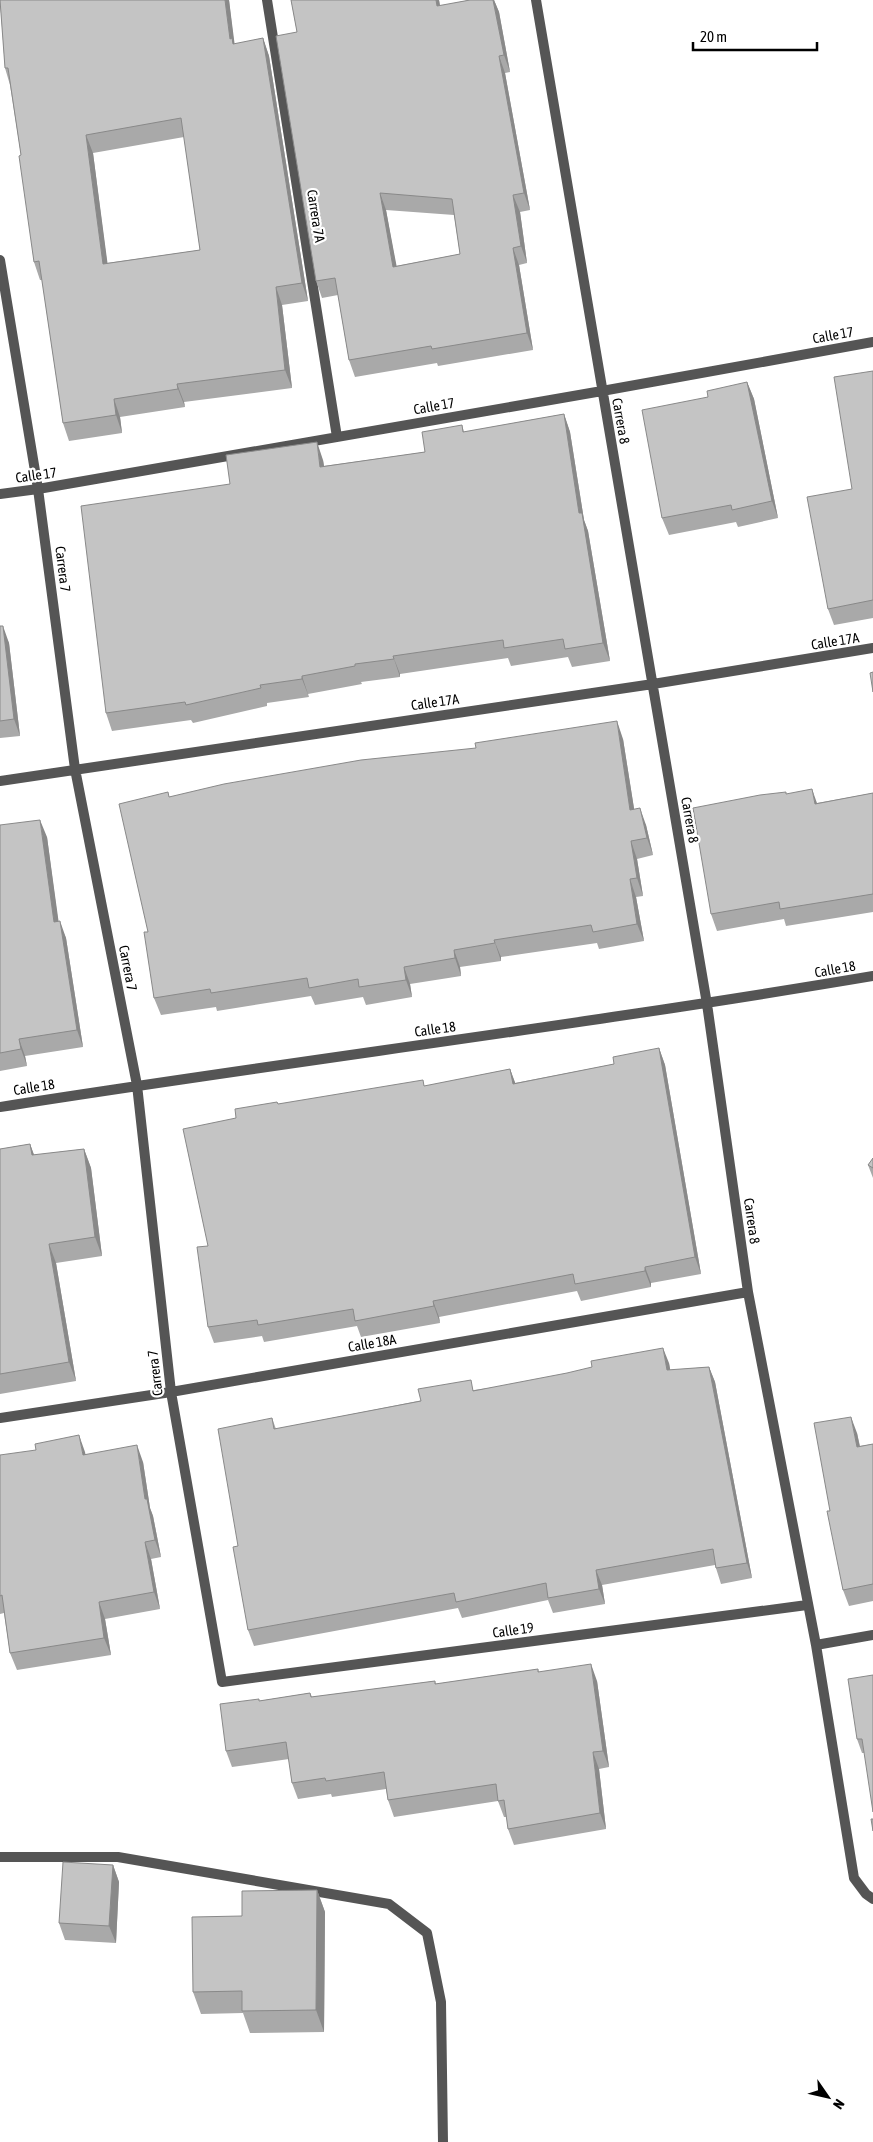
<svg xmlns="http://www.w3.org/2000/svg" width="873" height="2142" font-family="'Asap Condensed',sans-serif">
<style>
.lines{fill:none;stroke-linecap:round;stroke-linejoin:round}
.minor{stroke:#555;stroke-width:10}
.wall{fill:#a9a9a9;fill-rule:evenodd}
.shaded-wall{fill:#898989}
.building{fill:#c4c4c4;stroke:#898989;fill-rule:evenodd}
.labels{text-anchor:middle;stroke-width:4.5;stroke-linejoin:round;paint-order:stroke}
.street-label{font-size:14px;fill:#000;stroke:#fff}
</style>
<rect width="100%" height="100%" fill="#fff"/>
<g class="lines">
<path class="minor" d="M 267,0 L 337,437
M 536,0 L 707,1004 L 748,1292 L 816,1645 L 854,1878 L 866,1894 L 873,1899
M 0,260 L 38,489 L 75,769 L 137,1085 L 171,1392 L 222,1682 L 807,1605
M 0,494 L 38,489 L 602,391 L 873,342
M 0,781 L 653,684 L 873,648
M 0,1107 C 291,1061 583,1025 873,976
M 0,1418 L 171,1392 L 748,1292
M 816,1645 L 873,1635
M 0,1857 L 118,1857 L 389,1904 L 427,1933 L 441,2002 L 443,2142"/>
</g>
<path class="wall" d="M 0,0 L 229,0 L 234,44 L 263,38 L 269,56 L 308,301 L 282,305 L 292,388 L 184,402 L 185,407 L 120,417 L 122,433 L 69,441 L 63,423 L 42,280 L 40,280 L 34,262 L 21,155 L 10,85 L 5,68 ZM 184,137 L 200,250 L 107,263 L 93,153 Z
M 291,0 L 439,0 L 440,6 L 469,0 L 494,0 L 499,12 L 510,72 L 505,73 L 530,210 L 520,212 L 527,263 L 519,265 L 533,350 L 438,366 L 437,363 L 355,377 L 349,360 L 338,295 L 322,298 L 316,281 L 297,32 ZM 386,210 L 454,215 L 460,254 L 396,266 Z
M 873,371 L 873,618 L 834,625 L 828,609 L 852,489 Z
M 747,382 L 754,399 L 778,518 L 738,527 L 736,522 L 669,535 L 662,518 L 708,397 Z
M 564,414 L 570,432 L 584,520 L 588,531 L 610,661 L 572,667 L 568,657 L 511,666 L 508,658 L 400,674 L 400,677 L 361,682 L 362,684 L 308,694 L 309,697 L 267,703 L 267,706 L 193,723 L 191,720 L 112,731 L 106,713 L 230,484 L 323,460 L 324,466 L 425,452 L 462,425 L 464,432 Z
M 0,626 L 9,643 L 20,736 L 0,738 Z
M 623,739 L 634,809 L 646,825 L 653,855 L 637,859 L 643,896 L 636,897 L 644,941 L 599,949 L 597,943 L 501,957 L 501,961 L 460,967 L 461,976 L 410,984 L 412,997 L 366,1005 L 363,997 L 315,1005 L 311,996 L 217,1011 L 216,1007 L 161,1015 L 154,998 L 148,932 L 170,797 Z
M 873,793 L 873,912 L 786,926 L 784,919 L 717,931 L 711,914 L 787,794 L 817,803 Z
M 0,825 L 47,837 L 58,921 L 66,938 L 83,1047 L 25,1056 L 27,1066 L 0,1071 Z
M 659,1048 L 665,1065 L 701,1274 L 651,1283 L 651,1287 L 581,1301 L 577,1291 L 439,1317 L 440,1323 L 361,1337 L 357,1326 L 264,1342 L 262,1336 L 214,1343 L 208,1327 L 208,1246 L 236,1118 L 277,1102 L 278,1104 L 425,1086 L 510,1069 L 515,1083 L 614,1064 Z
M 30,1144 L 34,1155 L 84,1149 L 91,1168 L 102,1256 L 56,1263 L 76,1381 L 0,1394 L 0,1149 Z
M 873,1158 L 873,1178 L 868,1165 Z
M 669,1363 L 670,1370 L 709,1367 L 715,1382 L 752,1578 L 721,1584 L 715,1565 L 602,1585 L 605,1604 L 553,1613 L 548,1600 L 462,1618 L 458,1608 L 254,1646 L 248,1630 L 238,1546 L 272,1418 L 276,1429 L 474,1390 Z
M 857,1433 L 860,1446 L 873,1444 L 873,1601 L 849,1606 L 843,1590 L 830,1511 Z
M 85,1454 L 143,1462 L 150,1508 L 153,1516 L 161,1557 L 151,1559 L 160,1609 L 105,1619 L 111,1655 L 17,1670 L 10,1653 L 4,1613 L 0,1614 L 0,1455 Z
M 538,1669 L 539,1672 L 597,1681 L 609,1767 L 599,1769 L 606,1829 L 514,1845 L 508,1829 L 507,1817 L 504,1817 L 498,1801 L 394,1817 L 388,1800 L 386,1789 L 332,1797 L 331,1794 L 298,1799 L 292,1783 L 289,1759 L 232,1767 L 226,1751 L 259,1701 L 310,1693 L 312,1697 L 435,1681 L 436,1684 Z
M 873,1675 L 864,1753 L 862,1753 L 857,1739 Z
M 113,1865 L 119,1882 L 116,1943 L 65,1940 L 59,1923 Z
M 317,1890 L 325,1912 L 324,2032 L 250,2033 L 243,2013 L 201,2014 L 193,1992 L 242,1916 Z"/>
<path class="shaded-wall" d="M 225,0 L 229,0 L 235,47 L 230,39 Z
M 436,0 L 439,0 L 443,23 L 437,6 Z
M 493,0 L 494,0 L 499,12 L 510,72 L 504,55 Z
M 263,38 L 269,56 L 308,301 L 302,283 Z
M 499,56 L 505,73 L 530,210 L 524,193 Z
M 86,135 L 93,153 L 110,282 L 103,264 Z
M 380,193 L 386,210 L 400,284 L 393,267 Z
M 513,195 L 520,212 L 527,263 L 521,246 Z
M 513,248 L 519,265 L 533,350 L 527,333 Z
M 276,287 L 282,305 L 292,388 L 285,370 Z
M 747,382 L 754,399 L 778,518 L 772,501 Z
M 177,384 L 184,402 L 185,407 L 178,389 Z
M 114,399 L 120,417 L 122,433 L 116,415 Z
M 564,414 L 570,432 L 584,520 L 588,531 L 610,661 L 603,643 L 579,513 Z
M 317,442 L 323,460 L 327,485 L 320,467 Z
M 3,626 L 9,643 L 20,736 L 14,719 Z
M 393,656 L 400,674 L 400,677 Z
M 302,676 L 309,697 L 302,679 Z
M 617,721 L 623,739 L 637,827 L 630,810 Z
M 812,789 L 818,806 L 815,804 Z
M 640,808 L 646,825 L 653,855 L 647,838 Z
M 40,820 L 47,837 L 61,939 L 54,922 Z
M 631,841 L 637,859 L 643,896 L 637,878 Z
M 630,879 L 636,897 L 644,941 L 637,924 Z
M 60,921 L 66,938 L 83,1047 L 77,1030 Z
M 494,940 L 501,957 L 501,961 Z
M 454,950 L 460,967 L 461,976 L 455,958 Z
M 404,967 L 410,984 L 412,997 L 406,980 Z
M 19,1039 L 25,1056 L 27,1066 L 21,1049 Z
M 659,1048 L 665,1065 L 701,1274 L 695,1257 Z
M 510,1069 L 516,1085 L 513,1084 Z
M 30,1144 L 37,1163 L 32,1155 Z
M 84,1149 L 91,1168 L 102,1256 L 95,1237 Z
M 49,1244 L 56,1263 L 76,1381 L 69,1362 Z
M 645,1267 L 651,1283 L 651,1287 L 645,1271 Z
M 433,1301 L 439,1317 L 440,1323 L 434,1306 Z
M 663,1348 L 669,1363 L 673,1385 L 667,1370 Z
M 709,1367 L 715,1382 L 752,1578 L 747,1563 Z
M 851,1417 L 857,1433 L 863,1463 L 857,1447 Z
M 79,1435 L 85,1452 L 89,1472 L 83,1455 Z
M 137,1445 L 143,1462 L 150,1508 L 153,1516 L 161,1557 L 155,1540 L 145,1499 Z
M 145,1542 L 151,1559 L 160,1609 L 154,1592 Z
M 596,1570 L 602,1585 L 605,1604 L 599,1589 Z
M 99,1602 L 105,1619 L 111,1655 L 104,1638 Z
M 591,1664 L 597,1681 L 609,1767 L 603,1751 Z
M 593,1752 L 599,1769 L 606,1829 L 600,1813 Z
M 113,1865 L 119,1882 L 116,1943 L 109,1926 Z
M 317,1890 L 325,1912 L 324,2032 L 316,2010 Z"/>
<path class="building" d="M 0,0 L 225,0 L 230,39 L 232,38 L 233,44 L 263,38 L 302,283 L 276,287 L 285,370 L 177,384 L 178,389 L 114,399 L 116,415 L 63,423 L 39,261 L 34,262 L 19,156 L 21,155 L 8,68 L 5,68 ZM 181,118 L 200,250 L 103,264 L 86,135 Z
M 291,0 L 436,0 L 437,6 L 470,0 L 493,0 L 504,55 L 499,56 L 524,193 L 513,195 L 521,246 L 513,248 L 527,333 L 432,349 L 431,346 L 349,360 L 335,278 L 316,281 L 276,36 L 297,32 ZM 380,193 L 452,199 L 460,254 L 393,267 Z
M 873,371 L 873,600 L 828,609 L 807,497 L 852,489 L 834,377 Z
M 747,382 L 772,501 L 732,510 L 731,505 L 662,518 L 642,410 L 708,397 L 707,391 Z
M 564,414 L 579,513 L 582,513 L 603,643 L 565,649 L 563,639 L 504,648 L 503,640 L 393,656 L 394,659 L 355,664 L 355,666 L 302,676 L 302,679 L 260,685 L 261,688 L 186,705 L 185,702 L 106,713 L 81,506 L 230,484 L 226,455 L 317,442 L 320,467 L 425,452 L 422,432 L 462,425 L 463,432 Z
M 0,626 L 3,626 L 14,719 L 0,721 Z
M 873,672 L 873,692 L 870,673 Z
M 617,721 L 630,810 L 640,808 L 647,838 L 631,841 L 637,878 L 630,879 L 637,924 L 593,932 L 591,925 L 494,940 L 495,943 L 454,950 L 455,958 L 404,967 L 406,980 L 359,987 L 358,979 L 309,988 L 307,978 L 211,993 L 210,989 L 154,998 L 144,932 L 148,932 L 119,804 L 168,792 L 169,797 L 224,784 L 361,760 L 476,748 L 475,743 Z
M 812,789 L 815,804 L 873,793 L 873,894 L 780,909 L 779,902 L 711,914 L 693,808 L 760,795 L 786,792 L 786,794 Z
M 40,820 L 54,922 L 60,921 L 77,1030 L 19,1039 L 21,1049 L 0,1053 L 0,825 Z
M 659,1048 L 695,1257 L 645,1267 L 645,1271 L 575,1284 L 573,1274 L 433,1301 L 434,1306 L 355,1321 L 353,1309 L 258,1325 L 257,1320 L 208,1327 L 197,1247 L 208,1246 L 183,1129 L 236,1118 L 235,1109 L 277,1102 L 278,1104 L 423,1080 L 424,1086 L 510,1069 L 513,1084 L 614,1064 L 613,1057 Z
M 30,1144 L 32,1155 L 84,1149 L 95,1237 L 49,1244 L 69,1362 L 0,1374 L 0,1149 Z
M 873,1158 L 873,1168 L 868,1165 Z
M 663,1348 L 667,1370 L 709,1367 L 747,1563 L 716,1568 L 713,1549 L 596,1570 L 599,1589 L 548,1598 L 546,1583 L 456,1602 L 454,1593 L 248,1630 L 233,1547 L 238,1546 L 218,1429 L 272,1418 L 274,1429 L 421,1401 L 418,1389 L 471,1380 L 473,1391 L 567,1373 L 592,1367 L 591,1361 Z
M 851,1417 L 857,1447 L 873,1444 L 873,1584 L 843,1590 L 827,1511 L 830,1511 L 814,1423 Z
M 79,1435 L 83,1455 L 137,1445 L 145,1499 L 147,1499 L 155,1540 L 145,1542 L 154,1592 L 99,1602 L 104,1638 L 10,1653 L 2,1595 L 0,1596 L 0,1455 L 36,1450 L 35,1444 Z
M 591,1664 L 603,1751 L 593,1752 L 600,1813 L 508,1829 L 504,1800 L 498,1801 L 496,1784 L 388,1800 L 384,1772 L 326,1781 L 325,1778 L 292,1783 L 286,1742 L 226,1751 L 220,1704 L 259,1699 L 259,1701 L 310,1693 L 311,1697 L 435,1681 L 435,1684 L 538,1669 L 538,1672 Z
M 873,1675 L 873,1812 L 862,1739 L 857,1739 L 848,1679 Z
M 871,1819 L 873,1819 L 873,1831 Z
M 63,1862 L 113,1865 L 109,1926 L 59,1923 Z
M 317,1890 L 316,2010 L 242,2011 L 242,1991 L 193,1992 L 192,1917 L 242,1916 L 242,1891 Z"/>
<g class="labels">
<g class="street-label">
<text transform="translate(316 216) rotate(81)" y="5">Carrera 7A</text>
<text transform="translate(833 335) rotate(-10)" y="5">Calle 17</text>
<text transform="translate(434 406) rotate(-10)" y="5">Calle 17</text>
<text transform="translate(621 421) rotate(80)" y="5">Carrera 8</text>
<text transform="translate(36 475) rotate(-8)" y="5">Calle 17</text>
<text transform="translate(63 569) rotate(83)" y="5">Carrera 7</text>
<text transform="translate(835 641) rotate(-9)" y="5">Calle 17A</text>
<text transform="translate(435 702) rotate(-8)" y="5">Calle 17A</text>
<text transform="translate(690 820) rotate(80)" y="5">Carrera 8</text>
<text transform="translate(128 968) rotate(79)" y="5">Carrera 7</text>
<text transform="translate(835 969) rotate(-10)" y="5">Calle 18</text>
<text transform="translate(435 1029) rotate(-8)" y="5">Calle 18</text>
<text transform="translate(34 1087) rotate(-9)" y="5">Calle 18</text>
<text transform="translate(752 1221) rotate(82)" y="5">Carrera 8</text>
<text transform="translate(372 1343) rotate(-10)" y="5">Calle 18A</text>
<text transform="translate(155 1373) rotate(-97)" y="5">Carrera 7</text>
<text transform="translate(513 1630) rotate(-8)" y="5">Calle 19</text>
</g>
</g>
<g transform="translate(828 2097) rotate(124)" stroke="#ffffff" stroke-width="4" paint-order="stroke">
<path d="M0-4L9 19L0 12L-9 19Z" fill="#000000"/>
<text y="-8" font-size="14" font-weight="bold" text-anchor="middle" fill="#000000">N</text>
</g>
<path d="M693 42v8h124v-8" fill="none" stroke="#000000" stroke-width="2.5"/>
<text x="700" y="42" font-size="15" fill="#000000" stroke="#ffffff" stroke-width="4" paint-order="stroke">20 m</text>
</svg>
